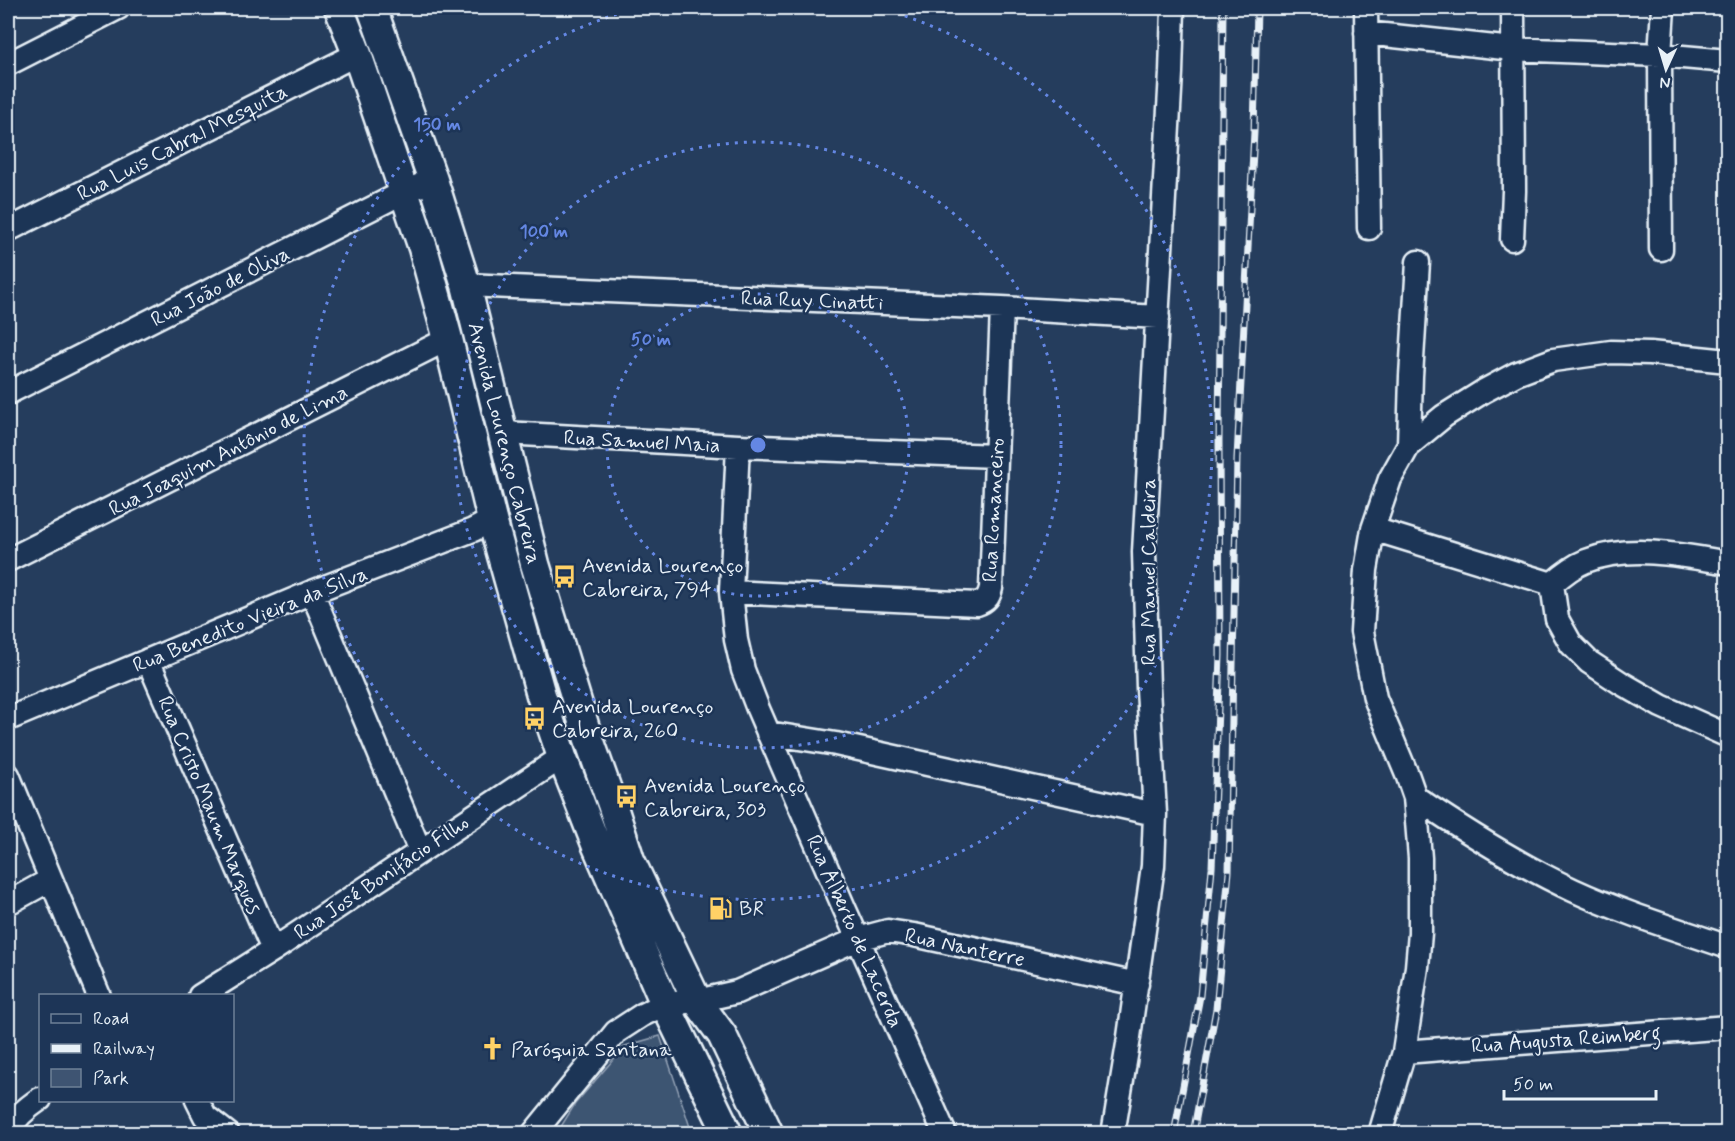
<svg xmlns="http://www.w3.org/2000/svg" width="1735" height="1141" font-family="Mynerve,sans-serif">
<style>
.green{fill:#3e5472;stroke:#93a2b5;stroke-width:1.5}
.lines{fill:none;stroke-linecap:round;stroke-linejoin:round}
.minor-casing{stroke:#e8f1f8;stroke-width:27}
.major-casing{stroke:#e8f1f8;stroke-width:33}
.minor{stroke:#1d3557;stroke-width:22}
.major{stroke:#1d3557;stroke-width:28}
.rail-casing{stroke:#e8f1f8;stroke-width:7}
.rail{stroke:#1d3557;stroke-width:4.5;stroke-dasharray:14;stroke-linecap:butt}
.ring{fill:none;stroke:#6487e3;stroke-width:3;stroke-dasharray:3 6}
.labels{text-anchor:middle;stroke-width:5;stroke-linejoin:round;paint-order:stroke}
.street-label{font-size:21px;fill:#e8f1f8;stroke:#1d3557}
.poi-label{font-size:21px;fill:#e8f1f8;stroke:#1d3557;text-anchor:start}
.centre{fill:#6487e3;stroke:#1d3557;stroke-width:3}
.ring-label{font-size:18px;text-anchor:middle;font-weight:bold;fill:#6487e3;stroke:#1d3557;stroke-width:5;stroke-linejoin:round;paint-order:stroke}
</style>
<rect width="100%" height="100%" fill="#253d5d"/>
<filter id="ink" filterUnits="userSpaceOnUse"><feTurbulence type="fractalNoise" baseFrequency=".0167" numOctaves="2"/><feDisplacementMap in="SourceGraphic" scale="12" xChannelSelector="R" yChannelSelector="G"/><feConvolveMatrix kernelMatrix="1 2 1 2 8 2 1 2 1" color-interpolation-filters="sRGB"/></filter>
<g filter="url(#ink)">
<path class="green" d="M 660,1036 L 692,1133 L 557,1133 L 575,1104 L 625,1046 Z"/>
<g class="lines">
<defs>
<path id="minor" d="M 1366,8 L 1369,228
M 1366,33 L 1513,49 L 1660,55 L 1728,61
M 8,64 L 118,8
M 8,230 L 357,54
M 1512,239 L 1514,191 L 1513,8
M 1661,249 L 1660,55 L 1663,8
M 466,285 L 1002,308 L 1158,317
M 8,393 L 404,192 L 433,180
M 504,433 L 738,446 L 996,456
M 1409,445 L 1444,416 L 1484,391 L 1516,374 L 1553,360 L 1611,352 L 1650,353 L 1728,361
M 738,446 L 731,592 L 736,640 L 743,670 L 758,709 L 845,910 L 945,1134
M 1373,529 L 1552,584 C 1562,575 1573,566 1586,561 C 1629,544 1683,555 1728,563
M 8,560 L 448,339
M 1552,584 L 1557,619 L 1571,644 L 1589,662 L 1621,683 L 1661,706 L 1728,736
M 312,592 L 420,851
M 731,592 L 977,604 C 986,601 989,597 991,588 L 1002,308
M 148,660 L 273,950
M 8,719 L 312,592 L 473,530 L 492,520
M 768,733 L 836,744 L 1155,814
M 8,775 L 99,996
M 1415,797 C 1465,831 1517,864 1573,890 C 1623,913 1676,929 1728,947
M 8,903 L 50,880
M 200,996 L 273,950 L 562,757
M 1404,1052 L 1728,1027
M 197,1100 L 205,1116 L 228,1134
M 8,1131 C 15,1118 28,1107 40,1099
M 533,1134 L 616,1032 L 642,1015 L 665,1004 L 697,1001 L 737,992 L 858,939 L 888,931 L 914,935 L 1137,984
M 1113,1134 L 1128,1044 L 1153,866 L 1155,814 L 1148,688 L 1144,552 L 1171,73 L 1173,8
M 1380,1134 L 1404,1052 L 1417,967 L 1420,933 L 1420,858 L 1415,797 L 1408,777 L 1375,698 L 1362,632 L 1366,570 L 1373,529 L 1390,479 L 1409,445 L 1411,376 L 1418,262"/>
<path id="major" d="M 339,8 L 357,54 L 423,248 L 448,339 L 492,520 L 541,695 L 562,757 L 596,844 L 665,1004 L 728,1134
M 372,8 L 433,180 L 466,285 L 535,564 L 585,728 L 612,804 L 630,860 L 697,1001 L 722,1035 L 769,1134"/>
</defs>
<use href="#minor" class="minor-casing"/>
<use href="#major" class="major-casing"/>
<use href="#minor" class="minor"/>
<use href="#major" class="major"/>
<defs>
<path id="rail" d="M 1174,1134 L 1200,996 L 1212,868 L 1220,655 L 1219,441 L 1223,8
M 1193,1134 L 1216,1009 L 1229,872 L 1237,458 L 1254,132 L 1257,8"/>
</defs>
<use href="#rail" class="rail-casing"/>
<use href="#rail" class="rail"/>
</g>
</g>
<g class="ring">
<circle cx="758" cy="445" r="151"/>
<circle cx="758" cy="445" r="303"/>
<path d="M879 8A454 454 0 1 1 637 8"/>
</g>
<defs>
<symbol id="bus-bare" viewBox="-9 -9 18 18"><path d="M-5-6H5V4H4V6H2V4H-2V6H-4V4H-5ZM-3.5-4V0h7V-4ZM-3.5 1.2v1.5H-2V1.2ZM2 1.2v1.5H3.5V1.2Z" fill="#ffd166" stroke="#1d3557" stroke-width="2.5" paint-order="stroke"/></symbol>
<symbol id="fuel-bare" viewBox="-9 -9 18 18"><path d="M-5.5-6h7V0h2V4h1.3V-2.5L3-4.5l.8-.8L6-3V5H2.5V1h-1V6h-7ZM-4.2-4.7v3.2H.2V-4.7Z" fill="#ffd166" stroke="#1d3557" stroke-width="2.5" paint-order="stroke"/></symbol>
<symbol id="church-bare" viewBox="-9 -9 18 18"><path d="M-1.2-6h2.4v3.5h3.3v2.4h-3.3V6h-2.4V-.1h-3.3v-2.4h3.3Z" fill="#ffd166" stroke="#1d3557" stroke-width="2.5" paint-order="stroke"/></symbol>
</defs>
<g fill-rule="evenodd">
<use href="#bus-bare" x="548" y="560" width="33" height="33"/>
<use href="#bus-bare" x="518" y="702" width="33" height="33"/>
<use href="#bus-bare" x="610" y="780" width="33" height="33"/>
<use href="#fuel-bare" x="704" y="892" width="33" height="33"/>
<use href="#church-bare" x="476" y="1032" width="33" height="33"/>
</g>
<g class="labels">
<g class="street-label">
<text transform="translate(182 142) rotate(-27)" y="7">Rua Luis Cabral Mesquita</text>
<text transform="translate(220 286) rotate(-27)" y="7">Rua João de Oliva</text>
<text transform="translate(812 300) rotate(2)" y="7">Rua Ruy Cinatti</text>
<text transform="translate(642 441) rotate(3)" y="7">Rua Samuel Maia</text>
<text transform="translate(505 443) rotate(76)" y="7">Avenida Lourenço Cabreira</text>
<text transform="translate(228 450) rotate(-27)" y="7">Rua Joaquim Antônio de Lima</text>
<text transform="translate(993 510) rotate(-87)" y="7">Rua Romanceiro</text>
<text transform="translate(1148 572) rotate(-90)" y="7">Rua Manuel Caldeira</text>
<text transform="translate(250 619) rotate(-22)" y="7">Rua Benedito Vieira da Silva</text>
<text transform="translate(210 805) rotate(67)" y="7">Rua Cristo Maum Marques</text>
<text transform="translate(381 877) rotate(-34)" y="7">Rua José Bonifácio Filho</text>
<text transform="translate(855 931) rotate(66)" y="7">Rua Alberto de Lacerda</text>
<text transform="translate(965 947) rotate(12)" y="7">Rua Nanterre</text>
<text transform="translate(1566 1039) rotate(-4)" y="7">Rua Augusta Reimberg</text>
</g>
<g class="poi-label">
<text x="582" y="572">Avenida Lourenço<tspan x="582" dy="24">Cabreira, 794</tspan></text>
<text x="552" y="713">Avenida Lourenço<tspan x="552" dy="24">Cabreira, 260</tspan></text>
<text x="644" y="792">Avenida Lourenço<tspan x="644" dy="24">Cabreira, 303</tspan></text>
<text x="739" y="915">BR</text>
<text x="511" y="1056">Paróquia Santana</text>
</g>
</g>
<circle cx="758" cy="445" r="9" class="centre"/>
<g class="ring-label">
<text x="437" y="130">150 m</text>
<text x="544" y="237">100 m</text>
<text x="651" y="345">50 m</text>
</g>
<rect width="1735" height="1141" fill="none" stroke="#1d3557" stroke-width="30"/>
<rect x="15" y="15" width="1705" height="1111" fill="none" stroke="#e8f1f8" stroke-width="2" filter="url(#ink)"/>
<rect x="39" y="994" width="195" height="108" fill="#1d3557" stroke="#6e8097" stroke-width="1.5"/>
<rect x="51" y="1014" width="30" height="9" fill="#1d3557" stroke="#6e8097" stroke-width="1.5"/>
<text x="93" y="1024" font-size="18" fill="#e8f1f8">Road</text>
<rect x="51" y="1044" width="30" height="9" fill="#e8f1f8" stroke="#6e8097" stroke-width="1.5"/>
<text x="93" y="1054" font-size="18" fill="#e8f1f8">Railway</text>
<rect x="51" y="1069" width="30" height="18" fill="#3e5472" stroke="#6e8097" stroke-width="1.5"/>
<text x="93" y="1084" font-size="18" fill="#e8f1f8">Park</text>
<g transform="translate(1666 69) rotate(184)" stroke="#1d3557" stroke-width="4.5" paint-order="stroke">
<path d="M0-4.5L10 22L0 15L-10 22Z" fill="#e8f1f8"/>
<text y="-9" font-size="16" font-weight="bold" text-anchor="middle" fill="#e8f1f8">N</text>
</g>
<path d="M1504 1090v9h152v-9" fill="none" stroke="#e8f1f8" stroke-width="3"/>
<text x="1513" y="1090" font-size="18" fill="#e8f1f8" stroke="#1d3557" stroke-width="4.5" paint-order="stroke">50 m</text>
</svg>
